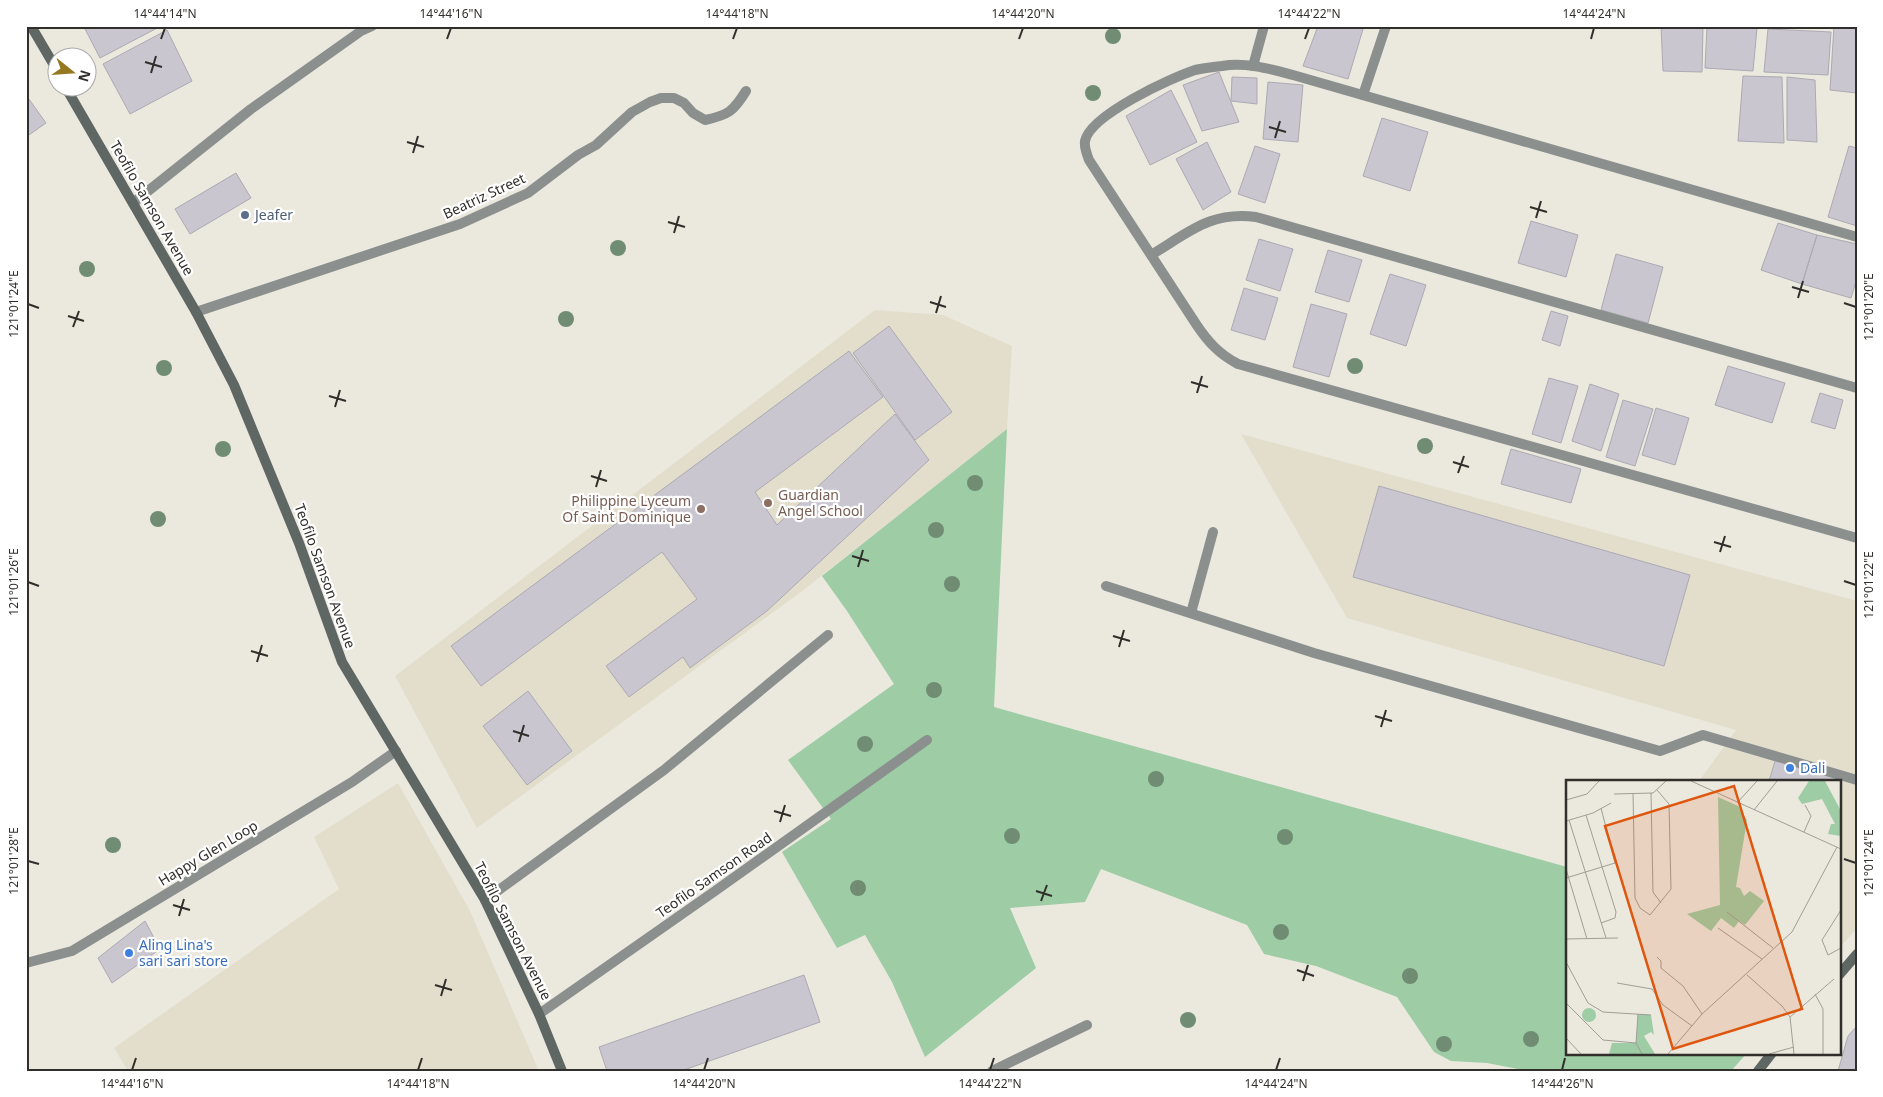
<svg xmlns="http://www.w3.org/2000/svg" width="1883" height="1097" font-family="'Noto Sans',sans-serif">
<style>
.built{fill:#e3decc}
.green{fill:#9dcca5}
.building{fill:#c9c6d0;stroke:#aca9b3}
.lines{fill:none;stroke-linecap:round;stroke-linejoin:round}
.lane{stroke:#8b908f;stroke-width:10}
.street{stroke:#8b908f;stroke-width:10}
.secondary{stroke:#5f6765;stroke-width:10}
.tree{fill:#708d74}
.ticks{fill:none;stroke:#312f2b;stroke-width:2}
.service-dot{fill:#5c6f8a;stroke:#fff;stroke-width:2}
.education-dot{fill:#8d6e63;stroke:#fff;stroke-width:2}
.shop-dot{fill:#3f7fe0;stroke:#fff;stroke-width:2}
.labels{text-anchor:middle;stroke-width:4.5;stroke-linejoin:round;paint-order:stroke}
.street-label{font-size:14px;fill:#312f2b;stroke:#fff}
.service-label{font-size:14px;fill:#4e5e75;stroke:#fff;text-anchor:start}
.education-label{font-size:14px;fill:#785e54;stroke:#fff;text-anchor:start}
.shop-label{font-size:14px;fill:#366cbe;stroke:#fff;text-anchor:start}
.inset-road{fill:none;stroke:#a19e96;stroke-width:1}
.view{fill:#df570e;fill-opacity:0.15;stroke:#df570e;stroke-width:2.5}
.inset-edge{fill:none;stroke:#312f2b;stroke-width:2.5}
.neatline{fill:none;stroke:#312f2b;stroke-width:2}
.ticks-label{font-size:12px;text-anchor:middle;fill:#312f2b}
</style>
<rect width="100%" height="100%" fill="#ebe8de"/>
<path class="built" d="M 875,310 L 943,315 L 1012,346 L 1007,429 L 801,592 L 477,828 L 395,676 Z
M 1241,434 L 1857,601 L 1857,928 L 1842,945 L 1839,944 L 1839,781 L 1699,781 L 1736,730 L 1347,618 Z
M 398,783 L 470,911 L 539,1071 L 128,1071 L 114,1048 L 339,889 L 314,837 Z"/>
<path class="green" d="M 1007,429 L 994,707 L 1567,867 L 1567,1053 L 1747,1053 L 1731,1071 L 1528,1071 L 1487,1063 L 1451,1061 L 1434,1052 L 1397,997 L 1316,966 L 1264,954 L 1247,925 L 1101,869 L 1085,902 L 1010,908 L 1036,968 L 925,1057 L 892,982 L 865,935 L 837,948 L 782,852 L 831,819 L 788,760 L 894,684 L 847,611 L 822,576 Z"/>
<path class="building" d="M 86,26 L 161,26 L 100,58 L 84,27 Z
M 1318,26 L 1364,26 L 1348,79 L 1303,66 Z
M 1661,26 L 1703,26 L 1702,72 L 1663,71 Z
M 1707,26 L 1757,28 L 1753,71 L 1705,68 Z
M 1834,26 L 1857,26 L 1857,93 L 1830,90 Z
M 1768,29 L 1831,32 L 1828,75 L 1764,72 Z
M 167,30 L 192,81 L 130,114 L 103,64 Z
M 1219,72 L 1239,122 L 1202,131 L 1183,85 Z
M 1743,76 L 1782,77 L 1784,143 L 1738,141 Z
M 1232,77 L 1257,78 L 1257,104 L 1231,101 Z
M 1787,77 L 1815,80 L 1817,142 L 1787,140 Z
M 1268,82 L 1303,85 L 1298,142 L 1263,139 Z
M 1171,90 L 1197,142 L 1150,165 L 1126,116 Z
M 26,95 L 46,123 L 26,137 Z
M 1382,118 L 1428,132 L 1410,191 L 1363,176 Z
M 1207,142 L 1231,192 L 1203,210 L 1176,159 Z
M 1255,146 L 1280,154 L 1265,203 L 1238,194 Z
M 1849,146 L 1857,148 L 1857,226 L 1828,217 Z
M 236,173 L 251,198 L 190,234 L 175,209 Z
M 1531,221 L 1578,235 L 1566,277 L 1518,263 Z
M 1778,223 L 1817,235 L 1802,284 L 1761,270 Z
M 1817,235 L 1857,244 L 1857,278 L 1851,298 L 1802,284 Z
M 1259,239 L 1293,249 L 1280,291 L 1246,280 Z
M 1328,250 L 1362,260 L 1349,302 L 1315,292 Z
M 1616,254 L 1663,267 L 1648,323 L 1601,310 Z
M 1390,274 L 1426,285 L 1406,346 L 1370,334 Z
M 1244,288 L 1278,298 L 1265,340 L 1231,330 Z
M 1311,304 L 1347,314 L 1329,377 L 1293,367 Z
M 1551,311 L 1568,316 L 1560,346 L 1542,340 Z
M 889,326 L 952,412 L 915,440 L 853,353 Z
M 849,351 L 883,397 L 755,492 L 777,525 L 895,414 L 929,460 L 767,611 L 690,668 L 683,657 L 629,697 L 606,666 L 697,599 L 662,552 L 481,686 L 451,646 Z
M 1728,366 L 1785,383 L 1772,423 L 1715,405 Z
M 1549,378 L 1578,386 L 1561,443 L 1532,434 Z
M 1590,384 L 1619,394 L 1601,451 L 1572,441 Z
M 1820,393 L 1843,400 L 1835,429 L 1811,422 Z
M 1623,400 L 1653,409 L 1635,466 L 1606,457 Z
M 1656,408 L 1689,418 L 1675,465 L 1642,455 Z
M 1511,449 L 1581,469 L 1571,503 L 1501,484 Z
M 1379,486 L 1690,575 L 1664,666 L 1353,577 Z
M 528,691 L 572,751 L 527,785 L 483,726 Z
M 1776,758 L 1839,777 L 1838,781 L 1769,781 Z
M 145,921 L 160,949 L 112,983 L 98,958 Z
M 804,975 L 820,1022 L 681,1071 L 607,1071 L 599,1047 Z
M 1857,1026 L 1857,1071 L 1838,1071 L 1848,1036 Z"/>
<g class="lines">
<path class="lane" d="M 1253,66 L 1264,26
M 1363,95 L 1386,26
M 1106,586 L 1314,653 L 1660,751 L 1703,735 L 1857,780
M 1191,613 L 1213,532
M 992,1071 L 1087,1025"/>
<path class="street" d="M 133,203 L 251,109 L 361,31 L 372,26
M 1857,237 L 1293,75 C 1270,69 1246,62 1222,66 C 1213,67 1204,68 1195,70 C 1171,78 1090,115 1085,141 C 1084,148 1087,154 1089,160 L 1196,324 C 1208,342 1219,354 1238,364 L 1857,538
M 1151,255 C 1188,233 1210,211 1256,217 L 1857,388
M 196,312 L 460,224 L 528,193 L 578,155 L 596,145 L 632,112 L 650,102 L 661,98 L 674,98 L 684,103 L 693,113 L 705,120 C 728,115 733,112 746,91
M 485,900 L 664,770 L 828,635
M 26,963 L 72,951 L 352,782 L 396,751
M 539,1014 L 715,891 L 927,740"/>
<path class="secondary" d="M 31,26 L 58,72
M 66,88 L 196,312 L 234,385 L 299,543 L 342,662 L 485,900 L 539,1014 L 562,1071
M 1839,975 L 1857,954
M 1758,1071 L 1772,1053"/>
</g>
<g class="tree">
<circle cx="1113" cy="36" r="8"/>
<circle cx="1093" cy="93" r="8"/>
<circle cx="618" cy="248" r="8"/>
<circle cx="87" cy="269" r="8"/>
<circle cx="566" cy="319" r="8"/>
<circle cx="1355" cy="366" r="8"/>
<circle cx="164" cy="368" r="8"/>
<circle cx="1425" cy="446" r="8"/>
<circle cx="223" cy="449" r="8"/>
<circle cx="975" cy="483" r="8"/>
<circle cx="158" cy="519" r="8"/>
<circle cx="936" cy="530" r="8"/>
<circle cx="952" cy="584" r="8"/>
<circle cx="934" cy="690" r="8"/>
<circle cx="865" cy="744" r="8"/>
<circle cx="1156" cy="779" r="8"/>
<circle cx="1012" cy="836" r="8"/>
<circle cx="1285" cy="837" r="8"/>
<circle cx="113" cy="845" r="8"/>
<circle cx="858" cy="888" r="8"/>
<circle cx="1281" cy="932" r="8"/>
<circle cx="1410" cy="976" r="8"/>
<circle cx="1188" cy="1020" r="8"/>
<circle cx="1531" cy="1039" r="8"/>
<circle cx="1444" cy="1044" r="8"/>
</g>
<path class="ticks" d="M 161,39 L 165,28M 447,39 L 451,28M 733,39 L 737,28M 1019,39 L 1023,28M 1305,39 L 1309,28M 1591,39 L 1594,28M 145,62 L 162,67M 151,73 L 156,56M 1269,127 L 1286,132M 1275,138 L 1280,121M 407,142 L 424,147M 413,153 L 418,136M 1530,207 L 1547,212M 1536,218 L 1541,201M 668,222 L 685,227M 674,233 L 679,216M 1792,287 L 1809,292M 1798,298 L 1803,281M 930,302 L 946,307M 1844,303 L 1856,307M 28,304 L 39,308M 936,313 L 941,296M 68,316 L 84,321M 73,327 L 79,311M 1191,382 L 1208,387M 1197,393 L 1202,376M 329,396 L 346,401M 335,407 L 340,390M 1453,462 L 1469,467M 1458,473 L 1464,456M 591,476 L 607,481M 596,487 L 601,470M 1714,542 L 1731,547M 1720,552 L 1725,536M 852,556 L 869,561M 858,567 L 863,550M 1844,581 L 1856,585M 28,582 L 39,586M 1113,636 L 1130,641M 1119,647 L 1124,630M 251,651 L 268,656M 257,662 L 262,645M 1375,716 L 1392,721M 1381,727 L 1386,710M 513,731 L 529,736M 519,742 L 524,725M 774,811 L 791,816M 780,822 L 785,805M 1844,859 L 1856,863M 28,861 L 39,864M 1036,891 L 1052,896M 1041,901 L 1047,885M 173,905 L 190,910M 179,916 L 184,899M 1297,970 L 1314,976M 1303,981 L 1308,965M 435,985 L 452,990M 441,996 L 446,979M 132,1070 L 136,1058M 418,1070 L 422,1058M 704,1070 L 708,1058M 990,1070 L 994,1058M 1276,1070 L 1280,1058M 1562,1070 L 1565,1058"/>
<circle class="service-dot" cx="245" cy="215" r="5"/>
<g class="education-dot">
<circle cx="768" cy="503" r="5"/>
<circle cx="701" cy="509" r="5"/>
</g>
<g class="shop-dot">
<circle cx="1790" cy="768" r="5"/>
<circle cx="129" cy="953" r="5"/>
</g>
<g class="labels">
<g class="street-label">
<text transform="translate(484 196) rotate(-25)" y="5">Beatriz Street</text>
<text transform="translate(152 208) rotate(60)" y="5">Teofilo Samson Avenue</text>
<text transform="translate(325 576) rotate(70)" y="5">Teofilo Samson Avenue</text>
<text transform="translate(208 853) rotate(-31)" y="5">Happy Glen Loop</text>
<text transform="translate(714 875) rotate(-35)" y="5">Teofilo Samson Road</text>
<text transform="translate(513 931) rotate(63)" y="5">Teofilo Samson Avenue</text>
</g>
<g class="service-label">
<text x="255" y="220">Jeafer</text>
</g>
<g class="education-label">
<text x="778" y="500">Guardian<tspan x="778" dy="16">Angel School</tspan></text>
<text x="691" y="506" text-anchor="end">Philippine Lyceum<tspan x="691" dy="16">Of Saint Dominique</tspan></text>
</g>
<g class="shop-label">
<text x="1800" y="773">Dali</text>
<text x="139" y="950">Aling Lina's<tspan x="139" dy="16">sari sari store</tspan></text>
</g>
</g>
<g transform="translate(1566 780)">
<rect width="275" height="275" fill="#ebe8de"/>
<path d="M 243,1 L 259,1 L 275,31 L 275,56 L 262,54 L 265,44 L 269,44 L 256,19 L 236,24 L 232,18 ZM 152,17 L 172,26 L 181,40 L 170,107 L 174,108 L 178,116 L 184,111 L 198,121 L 179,145 L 173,141 L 168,148 L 155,138 L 145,151 L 121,134 L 154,125 ZM16 235a7 7 0 1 1 14 0a7 7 0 1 1-14 0ZM 72,234 L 85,235 L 88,255 L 85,252 L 78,256 L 89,274 L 43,274 L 46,263 L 70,263 Z" fill="#9dcca5"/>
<path class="inset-road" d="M 125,1 L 275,69M 67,13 L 69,118 L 74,128 L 84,135 L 105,109 L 103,24 L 91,10M 85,13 L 87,112 L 95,123M 48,14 L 87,13 L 100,1M 0,20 L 21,14 L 33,1M 171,23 L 191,1M 188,30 L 211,1M 20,35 L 50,132 L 49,138 L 35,143M 3,40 L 40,158M 0,41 L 27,33 L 45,23M 238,52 L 245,36 L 239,25M 0,89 L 21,159M 0,98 L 49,83 L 35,28M 275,130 L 256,160 L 262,175 L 275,168M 161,132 L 207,168M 152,148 L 196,179M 0,159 L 52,158M 91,177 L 95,181 L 95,188 L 117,206 L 136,234M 0,182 L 22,223 L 37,232 L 85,235M 181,195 L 216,226 L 224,237 L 228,274M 51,203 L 86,209 L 97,225 L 126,246M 249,214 L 257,229 L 257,274M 0,223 L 37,260 L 70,263M 72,234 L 70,263 L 76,274M 224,237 L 268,199M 0,258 L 15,274M 102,274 L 136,234 L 226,152 L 271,67M 203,274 L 228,267"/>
<path class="view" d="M 168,6 L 236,229 L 107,269 L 39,46 Z"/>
<rect width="275" height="275" class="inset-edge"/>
</g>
<rect width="1883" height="1097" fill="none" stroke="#ffffff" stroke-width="55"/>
<g transform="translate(72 72) rotate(107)"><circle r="24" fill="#ffffff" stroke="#adacaa"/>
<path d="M0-4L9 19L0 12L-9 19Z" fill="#957820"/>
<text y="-8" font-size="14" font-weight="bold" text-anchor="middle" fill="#312f2b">N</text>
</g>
<rect x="28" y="28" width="1828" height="1042" class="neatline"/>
<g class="ticks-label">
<text x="165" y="18">14°44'14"N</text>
<text x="451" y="18">14°44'16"N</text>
<text x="737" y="18">14°44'18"N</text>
<text x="1023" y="18">14°44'20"N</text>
<text x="1309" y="18">14°44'22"N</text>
<text x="1594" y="18">14°44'24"N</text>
<text transform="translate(14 304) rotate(-90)" y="4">121°01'24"E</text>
<text transform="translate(1869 307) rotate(-90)" y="4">121°01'20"E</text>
<text transform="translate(14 582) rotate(-90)" y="4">121°01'26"E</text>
<text transform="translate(1869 585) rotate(-90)" y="4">121°01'22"E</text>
<text transform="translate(14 861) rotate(-90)" y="4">121°01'28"E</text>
<text transform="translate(1869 863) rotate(-90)" y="4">121°01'24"E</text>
<text x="132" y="1088">14°44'16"N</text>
<text x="418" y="1088">14°44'18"N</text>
<text x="704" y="1088">14°44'20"N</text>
<text x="990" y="1088">14°44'22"N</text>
<text x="1276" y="1088">14°44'24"N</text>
<text x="1562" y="1088">14°44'26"N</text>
</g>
</svg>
